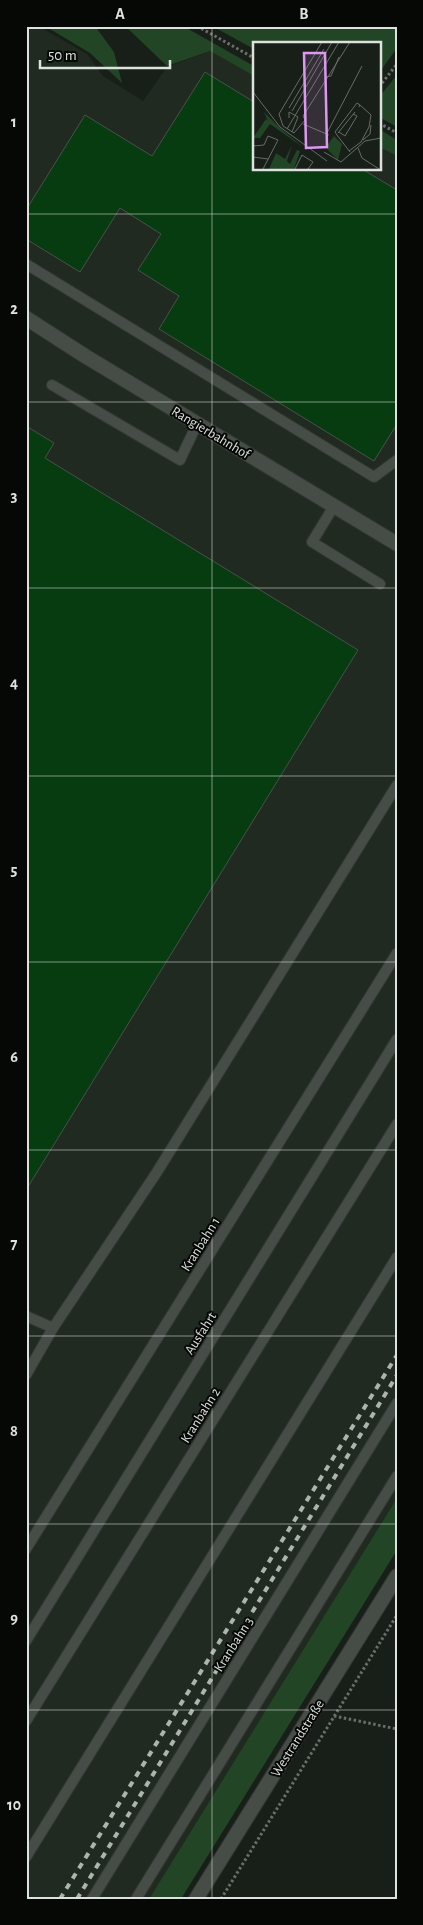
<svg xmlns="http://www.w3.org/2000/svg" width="423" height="1925" font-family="'Alegreya Sans',sans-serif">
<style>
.built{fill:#202a20}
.green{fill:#224525}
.building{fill:#063c0f;stroke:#4a514a}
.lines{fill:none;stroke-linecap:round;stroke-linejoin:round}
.service-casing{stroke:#343834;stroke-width:12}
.minor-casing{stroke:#343834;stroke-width:16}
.path{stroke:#696e69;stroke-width:3;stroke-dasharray:2.5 2.5;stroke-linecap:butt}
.service{stroke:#464c46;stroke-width:10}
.minor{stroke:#464c46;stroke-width:14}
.rail{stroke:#afb3af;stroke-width:4;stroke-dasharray:6 6;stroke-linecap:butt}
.grid{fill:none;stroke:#dee2de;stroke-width:1;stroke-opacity:0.55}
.labels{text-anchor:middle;stroke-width:4;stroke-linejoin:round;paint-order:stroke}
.street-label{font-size:14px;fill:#dee2de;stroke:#060806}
.inset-road{fill:none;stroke:#676c67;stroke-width:1}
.view{fill:#de98f2;fill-opacity:0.15;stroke:#de98f2;stroke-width:2.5}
.inset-edge{fill:none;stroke:#dee2de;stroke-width:2.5}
.neatline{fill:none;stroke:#dee2de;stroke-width:2}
.grid-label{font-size:16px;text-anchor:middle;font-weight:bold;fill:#dee2de}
</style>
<rect width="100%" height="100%" fill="#181e18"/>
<path class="built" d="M 26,26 L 38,26 L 87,54 L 103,76 L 143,101 L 167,67 L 210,51 L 254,76 L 254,169 L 379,169 L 379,147 L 397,156 L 397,1498 L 149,1899 L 26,1899 Z"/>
<path class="green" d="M 45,26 L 95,26 L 114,52 L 122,83 L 90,53 Z
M 125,26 L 183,26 L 254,66 L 254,76 L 210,51 L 167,66 Z
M 212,26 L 393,26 L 397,29 L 397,48 L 379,73 L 379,44 L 254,44 L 254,49 Z
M 397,75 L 397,127 L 379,117 L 379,97 Z
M 379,129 L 397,140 L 397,156 L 379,147 Z
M 397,1498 L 397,1550 L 181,1899 L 149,1899 Z"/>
<path class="building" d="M 205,72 L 254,102 L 254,169 L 362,169 L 397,190 L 397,424 L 374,461 L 159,329 L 179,296 L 138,270 L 161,234 L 120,208 L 80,272 L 26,239 L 26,210 L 85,115 L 152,156 Z
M 26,426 L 54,443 L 45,458 L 358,650 L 26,1190 Z"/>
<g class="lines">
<defs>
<path id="service" d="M 26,264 L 374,477 L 397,460
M 52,385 L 180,460 L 197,424
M 334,506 L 312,542 L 380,584
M 26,1316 L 53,1328
M 26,1375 L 53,1328 L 157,1172 L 397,785
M 26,1549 L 397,953
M 26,1641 L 397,1039
M 26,1721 L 397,1124
M 26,1857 L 397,1257
M 92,1899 L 397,1403
M 136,1899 L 397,1476"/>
<path id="minor" d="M 26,318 L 85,356 L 397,544
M 196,1899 L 397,1576"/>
</defs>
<use href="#service" class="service-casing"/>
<use href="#minor" class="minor-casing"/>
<path class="path" d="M 197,26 L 254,58
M 379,87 L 397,64
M 379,123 L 397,133
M 334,1716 L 397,1729
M 221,1899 L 397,1615"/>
<use href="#service" class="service"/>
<use href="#minor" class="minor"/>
<path class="rail" d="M 60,1899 L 397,1355
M 77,1899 L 397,1375"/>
</g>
<path class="grid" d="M 212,26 L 212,1899M 26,214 L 397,214M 26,402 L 397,402M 26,588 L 397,588M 26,776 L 397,776M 26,962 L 397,962M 26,1150 L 397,1150M 26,1336 L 397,1336M 26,1524 L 397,1524M 26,1710 L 397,1710"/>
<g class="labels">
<g class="street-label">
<text transform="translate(211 432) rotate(31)" y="5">Rangierbahnhof</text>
<text transform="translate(200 1244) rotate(-58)" y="5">Kranbahn 1</text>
<text transform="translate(200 1333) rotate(-58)" y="5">Ausfahrt</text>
<text transform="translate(200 1415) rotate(-58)" y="5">Kranbahn 2</text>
<text transform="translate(233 1644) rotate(-58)" y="5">Kranbahn 3</text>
<text transform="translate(297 1738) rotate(-58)" y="5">Westrandstraße</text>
</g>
</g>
<g transform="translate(253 42)">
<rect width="128" height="128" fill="#181e18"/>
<path d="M 11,70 L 26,85 L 51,106 L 17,82 L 7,96 L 0,96 L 13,77 L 15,79 ZM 81,94 L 89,102 L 85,118 L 68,101 L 73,105 ZM 39,103 L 34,119 L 37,122 L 44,108 L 47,109 L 41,127 L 16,127 L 23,111 L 32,117 Z" fill="#224525"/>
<path class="inset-road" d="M 73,35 L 78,34 L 86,15M 0,50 L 27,85 L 74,119M 36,66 L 71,7M 39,69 L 79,0M 26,72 L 69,0M 26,72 L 30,84 L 41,91 L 52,78M 36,76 L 36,70 L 45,75 L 39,90M 52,78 L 50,74 L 97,0M 50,82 L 76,93M 34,87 L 86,0M 86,90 L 92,94 L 104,74 L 100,72M 74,91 L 109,24M 85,91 L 102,70M 84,93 L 82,90 L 104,61 L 107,63M 84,93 L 97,110M 110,98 L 117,92 L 118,83M 0,104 L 11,103 L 15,94M 105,106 L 109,116 L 126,127M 96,109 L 108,100 L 116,85 L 118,73 L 107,63 L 106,65M 71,110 L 88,120 L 112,99 L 128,96M 0,115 L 15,117M 10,127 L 25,98 L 15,94M 42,127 L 49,113 L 60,120 L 55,127"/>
<path class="view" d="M 51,11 L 72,11 L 74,105 L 53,106 Z"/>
<rect width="128" height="128" class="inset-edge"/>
</g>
<rect width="423" height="1925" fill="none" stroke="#060806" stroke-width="55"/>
<path d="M40 60v8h130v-8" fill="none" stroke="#dee2de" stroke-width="2.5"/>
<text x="48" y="60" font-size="15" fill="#dee2de" stroke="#060806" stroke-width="4" paint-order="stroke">50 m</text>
<rect x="28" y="28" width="368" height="1870" class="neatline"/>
<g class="grid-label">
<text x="120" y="19">A</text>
<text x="304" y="19">B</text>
<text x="14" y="127">1</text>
<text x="14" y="314">2</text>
<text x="14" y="501">3</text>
<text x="14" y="688">4</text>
<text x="14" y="875">5</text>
<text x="14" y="1062">6</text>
<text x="14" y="1249">7</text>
<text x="14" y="1436">8</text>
<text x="14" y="1623">9</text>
<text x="14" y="1810">10</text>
</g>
</svg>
